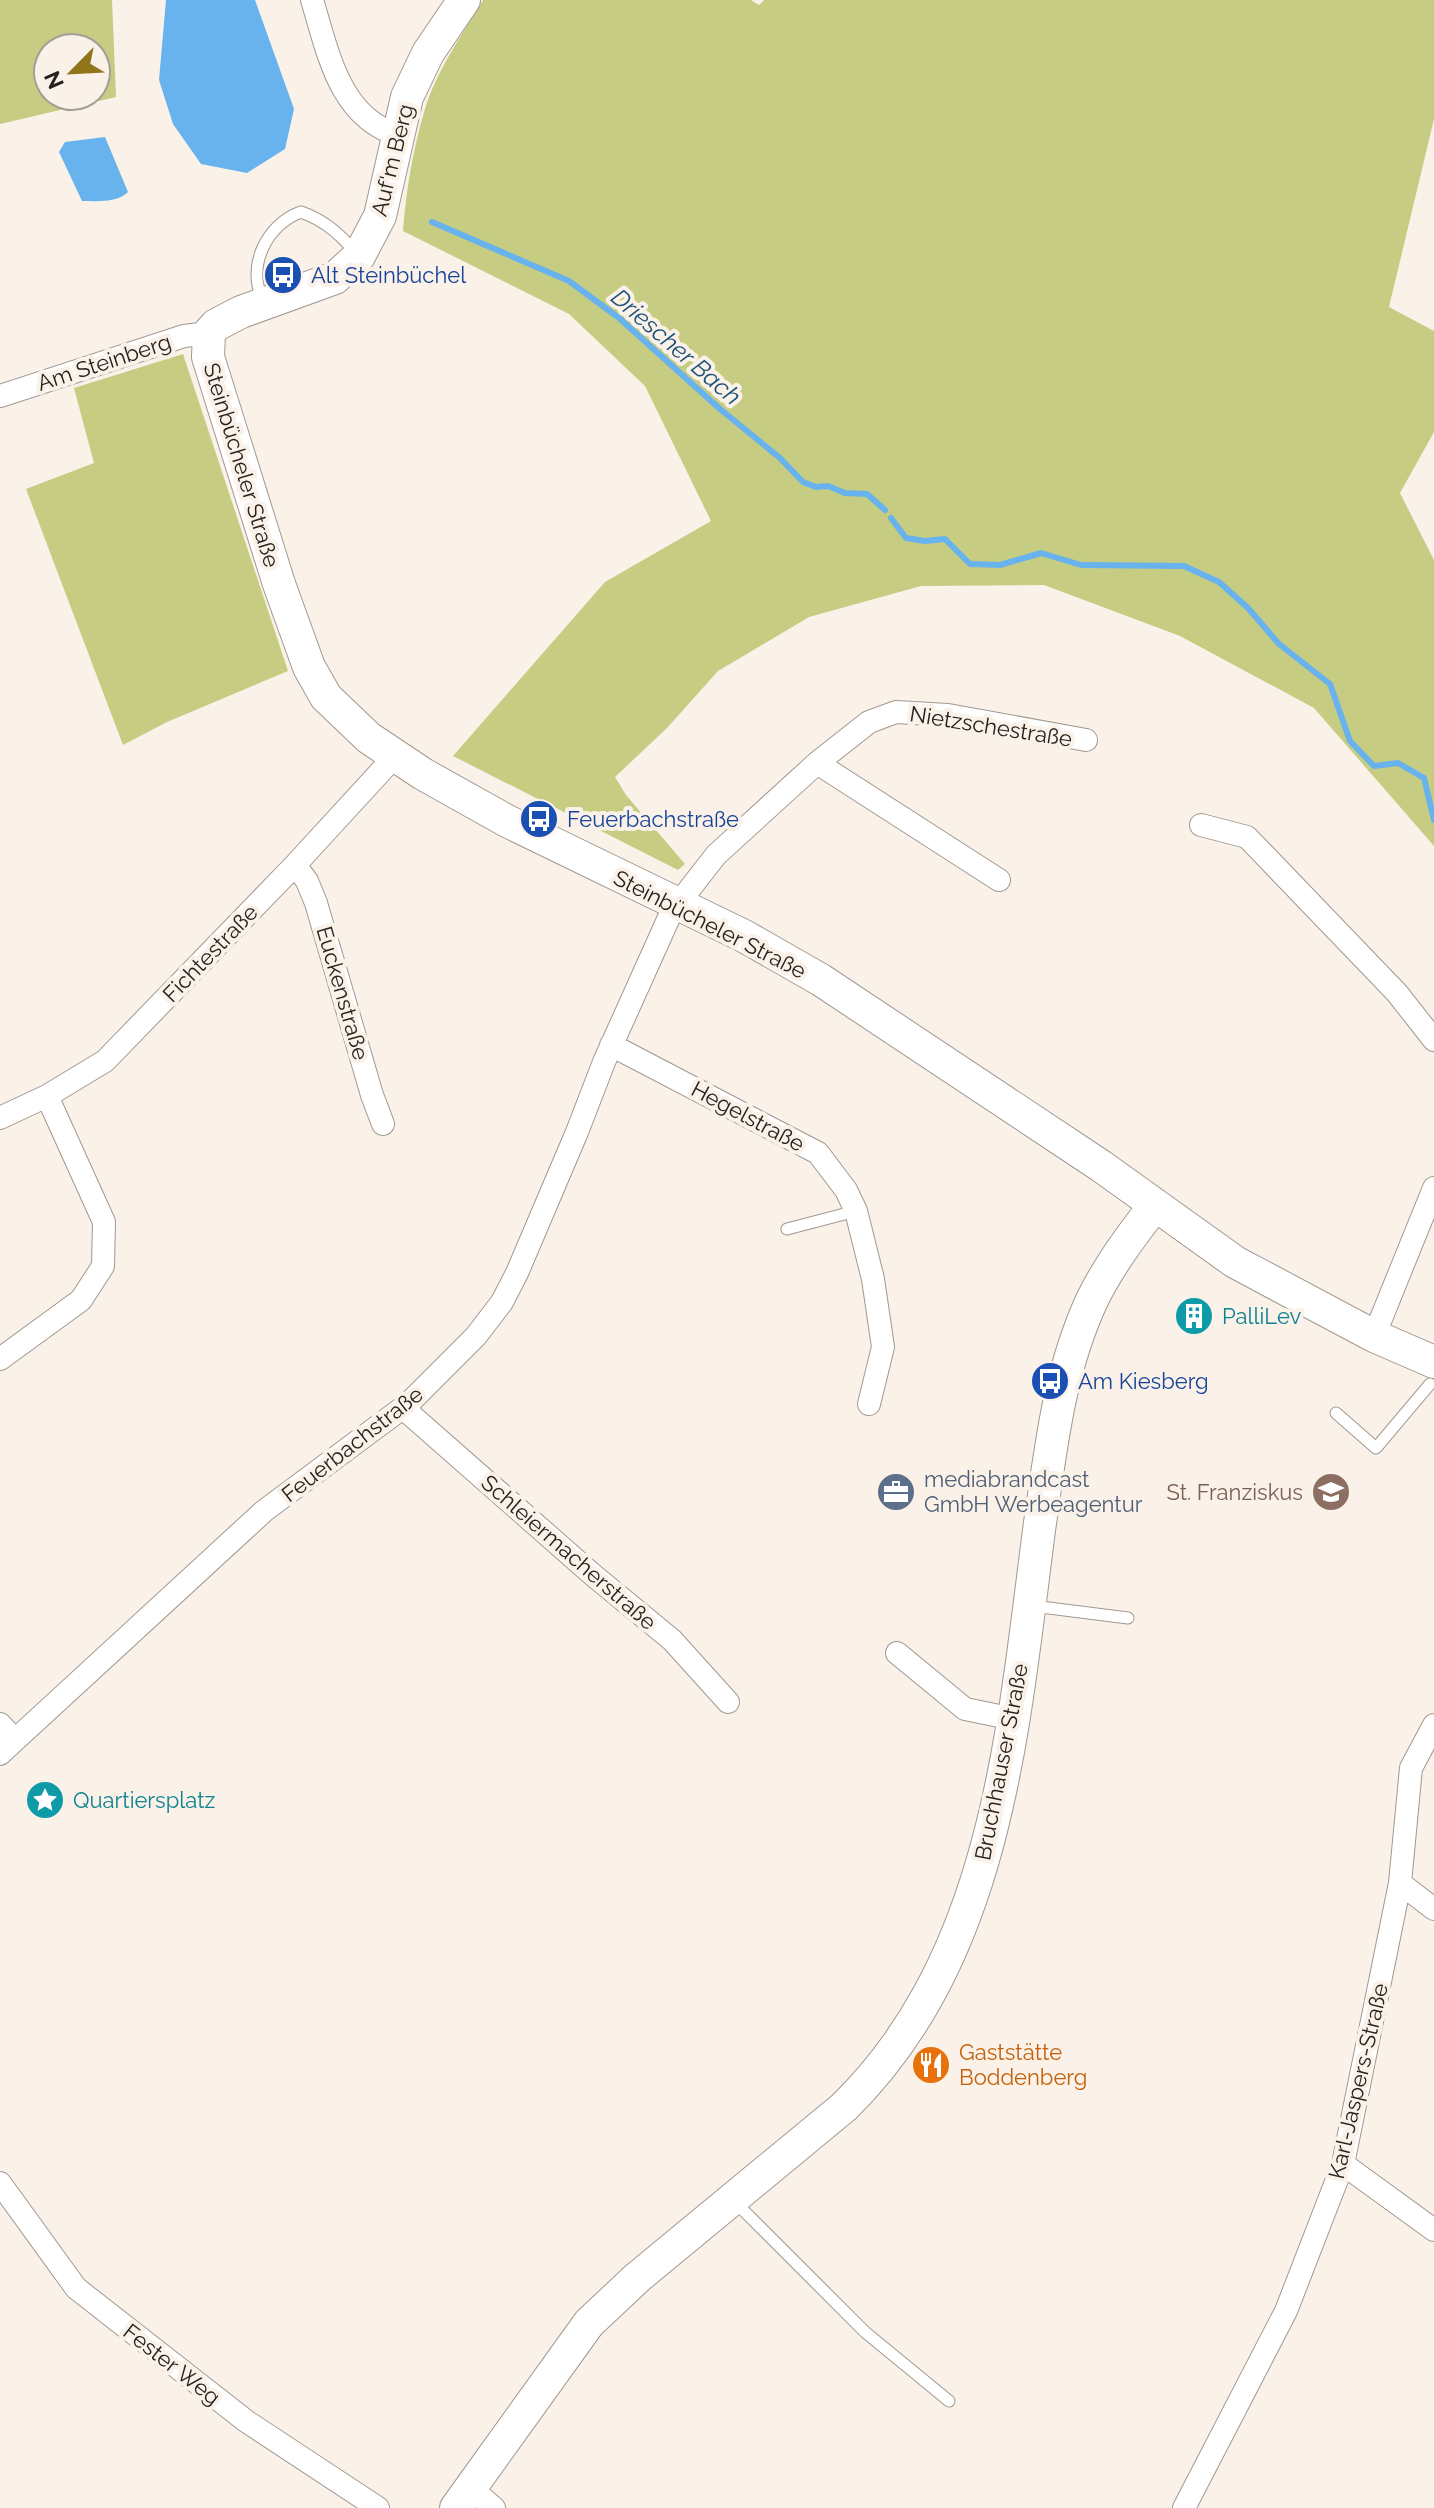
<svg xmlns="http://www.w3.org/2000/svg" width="1434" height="2508" font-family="Raleway,sans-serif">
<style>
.green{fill:#c7cc83;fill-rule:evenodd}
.water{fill:#68b2ee}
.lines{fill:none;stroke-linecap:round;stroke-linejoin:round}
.stream{stroke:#68b2ee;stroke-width:6}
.lane-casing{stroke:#a19891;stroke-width:13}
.street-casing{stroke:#a19891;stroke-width:24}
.secondary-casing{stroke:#a19891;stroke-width:34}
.lane{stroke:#fff;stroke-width:11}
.street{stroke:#fff;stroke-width:22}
.secondary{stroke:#fff;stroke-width:32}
.labels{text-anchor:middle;stroke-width:8;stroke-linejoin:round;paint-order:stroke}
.street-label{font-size:22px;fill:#25221f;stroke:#faf1e8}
.transit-label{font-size:22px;fill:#164399;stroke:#faf1e8;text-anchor:start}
.culture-label{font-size:22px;fill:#0d838f;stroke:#faf1e8;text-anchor:start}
.service-label{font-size:22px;fill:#4e5e75;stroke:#faf1e8;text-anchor:start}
.education-label{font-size:22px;fill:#785e54;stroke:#faf1e8;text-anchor:end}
.food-label{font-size:22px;fill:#c56008;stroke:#faf1e8;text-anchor:start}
.water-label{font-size:24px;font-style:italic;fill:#1a5078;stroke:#faf1e8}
</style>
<rect width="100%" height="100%" fill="#faf1e8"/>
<path class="green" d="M 0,0 L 112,0 L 116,97 L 0,124 ZM 48,48 L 96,48 L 96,96 L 48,96 Z
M 483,0 L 751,0 L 759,5 L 764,0 L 1434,0 L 1434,119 L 1389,307 L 1434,331 L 1434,432 L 1400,493 L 1434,560 L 1434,846 L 1314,708 L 1180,636 L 1044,585 L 921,586 L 809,617 L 718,671 L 667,728 L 615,777 L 626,795 L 685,864 L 678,870 L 453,756 L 605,582 L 711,521 L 645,386 L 569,314 L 403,231 C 406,191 413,148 425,109 C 437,70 462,35 483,0 Z
M 183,354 L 288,671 L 167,722 L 123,745 L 26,489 L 94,463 L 74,388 Z"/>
<path class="water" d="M 166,0 L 255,0 L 294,109 L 285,149 L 247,173 L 201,164 L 173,124 L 159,80 Z
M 105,137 L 128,192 C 117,203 97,201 82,201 L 59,152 L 65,142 Z"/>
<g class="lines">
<path class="stream" d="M 432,222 L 569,281 L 619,318 L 720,409 L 780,458 L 803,482 L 816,487 L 828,486 L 845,493 L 867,494 L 885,510
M 891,518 L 906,538 L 925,541 L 945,539 L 970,564 L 1000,565 L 1041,553 L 1081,565 L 1184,566 L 1219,582 L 1248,608 L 1279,644 L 1330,684 L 1350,741 L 1374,766 L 1398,763 L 1424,778 L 1434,820"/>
<defs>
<path id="lane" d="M 263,300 C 246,266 267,224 301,212 C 324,220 340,234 356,253
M 787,1229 L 856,1211
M 1336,1413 L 1376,1448 L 1430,1384
M 1033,1606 L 1128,1618
M 733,2200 L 865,2332 L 949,2401"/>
<path id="street" d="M 312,0 C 328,52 339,117 398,135
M 0,396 L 184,336 L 209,333
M 817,763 L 999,880
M 1201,825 L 1247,837 L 1397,993 L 1434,1040
M 295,865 L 307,881 L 316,903 L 372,1095 L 383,1124
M 611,1045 L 818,1153 L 846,1190 L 856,1211 L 873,1279 L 883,1347 L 869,1404
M 0,1118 L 47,1096 L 105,1061 L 295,865 L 395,756
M 1374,1336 L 1434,1188
M 0,1359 L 81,1300 L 103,1266 L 104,1222 L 47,1096
M 403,1408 L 593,1575 L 672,1640 L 728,1702
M 897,1653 L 965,1709 L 1014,1719
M 0,1724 L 15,1740
M 0,1754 L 264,1511 L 409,1403 L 476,1336 L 502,1302 L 517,1273 L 577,1132 L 604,1062 L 671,913 L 716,855 L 817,763 L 869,722 L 896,712 L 948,715 L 1086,740
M 1400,1883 L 1434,1909
M 1343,2164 L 1434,2230
M 0,2183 L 76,2288 L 246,2421 L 378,2508
M 471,2488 L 494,2508
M 1184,2508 L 1286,2311 L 1343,2164 L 1400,1883 L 1411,1768 L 1434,1725"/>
<path id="secondary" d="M 464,0 L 428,53 L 407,97 L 380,216 L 359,256 L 335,278 L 241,312 L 216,325 L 209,333 L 208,357 L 279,584 L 309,667 L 326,697 L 369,738 L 423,774 L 507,821 L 744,936 L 821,980 L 1101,1166 L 1235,1262 L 1374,1336 L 1434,1362
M 456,2508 L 589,2323 L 638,2277 L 844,2107 C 999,1955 1013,1726 1040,1523 C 1051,1447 1059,1371 1092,1300 C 1109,1265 1132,1235 1155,1205"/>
</defs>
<use href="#lane" class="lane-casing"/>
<use href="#street" class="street-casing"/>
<use href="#secondary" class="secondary-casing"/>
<use href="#lane" class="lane"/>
<use href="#street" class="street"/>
<use href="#secondary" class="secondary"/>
</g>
<defs>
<symbol id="bus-disc" viewBox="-11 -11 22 22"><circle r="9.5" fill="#1a4fb4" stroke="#faf1e8"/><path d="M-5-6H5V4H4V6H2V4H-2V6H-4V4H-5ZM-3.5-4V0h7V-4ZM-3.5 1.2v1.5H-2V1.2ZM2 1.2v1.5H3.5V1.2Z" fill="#fff"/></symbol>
<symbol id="building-disc" viewBox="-11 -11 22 22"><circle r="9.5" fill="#0f9aa8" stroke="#faf1e8"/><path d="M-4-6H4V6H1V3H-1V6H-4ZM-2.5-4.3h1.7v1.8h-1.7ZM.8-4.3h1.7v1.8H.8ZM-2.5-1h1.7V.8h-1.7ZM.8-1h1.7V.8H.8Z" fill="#fff"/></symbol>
<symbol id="office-disc" viewBox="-11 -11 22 22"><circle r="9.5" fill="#5c6f8a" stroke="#faf1e8"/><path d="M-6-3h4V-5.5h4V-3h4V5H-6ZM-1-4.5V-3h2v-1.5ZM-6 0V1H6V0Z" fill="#fff"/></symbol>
<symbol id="school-disc" viewBox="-11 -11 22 22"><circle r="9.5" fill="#8d6e63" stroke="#faf1e8"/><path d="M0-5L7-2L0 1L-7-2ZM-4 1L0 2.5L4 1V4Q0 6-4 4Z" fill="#fff"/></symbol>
<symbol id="sight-disc" viewBox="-11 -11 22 22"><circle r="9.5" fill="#0f9aa8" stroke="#faf1e8"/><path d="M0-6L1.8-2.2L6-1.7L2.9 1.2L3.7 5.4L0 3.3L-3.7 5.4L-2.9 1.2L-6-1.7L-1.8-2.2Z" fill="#fff"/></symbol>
<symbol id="restaurant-disc" viewBox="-11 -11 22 22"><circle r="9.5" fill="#e8710a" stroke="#faf1e8"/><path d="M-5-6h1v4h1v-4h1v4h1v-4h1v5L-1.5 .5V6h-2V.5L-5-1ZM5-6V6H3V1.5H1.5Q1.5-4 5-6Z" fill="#fff"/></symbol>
</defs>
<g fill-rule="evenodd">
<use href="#bus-disc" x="261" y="253" width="44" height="44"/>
<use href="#bus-disc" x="517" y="797" width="44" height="44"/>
<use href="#building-disc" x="1172" y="1294" width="44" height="44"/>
<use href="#bus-disc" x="1028" y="1359" width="44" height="44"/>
<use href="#office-disc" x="874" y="1470" width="44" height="44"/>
<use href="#school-disc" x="1309" y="1470" width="44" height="44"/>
<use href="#sight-disc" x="23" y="1778" width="44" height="44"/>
<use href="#restaurant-disc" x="909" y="2043" width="44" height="44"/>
</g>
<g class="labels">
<g class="street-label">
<text transform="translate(392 160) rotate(-76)" y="8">Auf'm Berg</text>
<text transform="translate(104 362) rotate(-18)" y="8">Am Steinberg</text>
<text transform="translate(242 465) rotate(73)" y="8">Steinbücheler Straße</text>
<text transform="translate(991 726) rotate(9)" y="8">Nietzschestraße</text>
<text transform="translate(710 924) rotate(27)" y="8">Steinbücheler Straße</text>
<text transform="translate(210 953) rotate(-46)" y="8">Fichtestraße</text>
<text transform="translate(343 993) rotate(74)" y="8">Euckenstraße</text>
<text transform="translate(748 1116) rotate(28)" y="8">Hegelstraße</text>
<text transform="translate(352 1444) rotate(-38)" y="8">Feuerbachstraße</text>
<text transform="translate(569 1552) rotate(41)" y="8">Schleiermacherstraße</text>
<text transform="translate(1001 1762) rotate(-79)" y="8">Bruchhauser Straße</text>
<text transform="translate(1358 2081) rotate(-77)" y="8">Karl-Jaspers-Straße</text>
<text transform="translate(172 2364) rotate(38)" y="8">Fester Weg</text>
</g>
<g class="transit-label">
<text x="311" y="283">Alt Steinbüchel</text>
<text x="567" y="827">Feuerbachstraße</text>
<text x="1078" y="1389">Am Kiesberg</text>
</g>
<g class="culture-label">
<text x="1222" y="1324">PalliLev</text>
<text x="73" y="1808">Quartiersplatz</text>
</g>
<g class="service-label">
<text x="924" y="1487">mediabrandcast<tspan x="924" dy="25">GmbH Werbeagentur</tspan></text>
</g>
<g class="education-label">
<text x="1303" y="1500">St. Franziskus</text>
</g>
<g class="food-label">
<text x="959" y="2060">Gaststätte<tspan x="959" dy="25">Boddenberg</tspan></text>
</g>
<g class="water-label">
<text transform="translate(676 347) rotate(41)" y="8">Driescher Bach</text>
</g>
</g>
<g transform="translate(72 72) rotate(246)"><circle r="38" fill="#faf1e8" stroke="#a59e98" stroke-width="2"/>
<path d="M0-6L14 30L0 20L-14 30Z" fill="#91751b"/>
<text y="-12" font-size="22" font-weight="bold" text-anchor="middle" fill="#25221f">N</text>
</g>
</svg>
